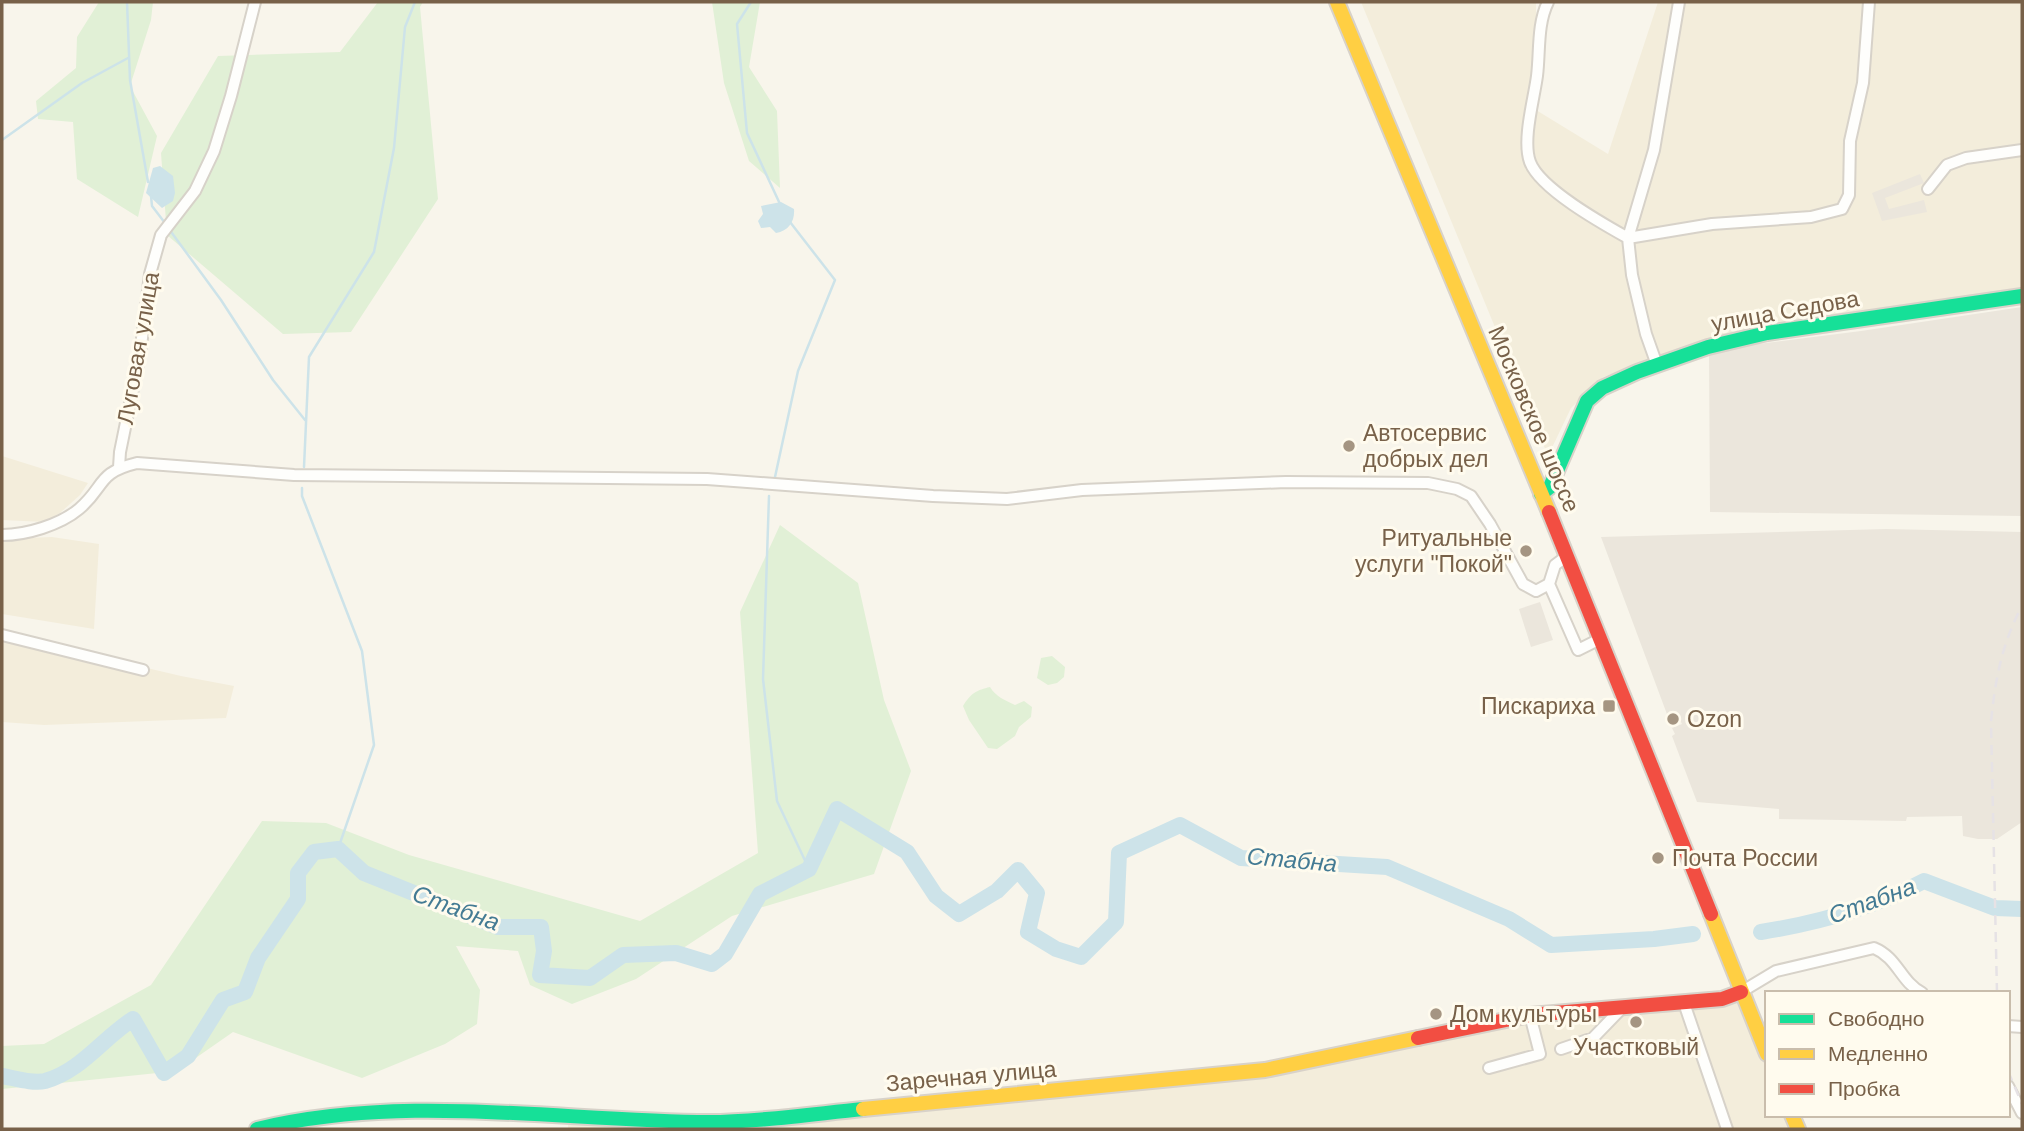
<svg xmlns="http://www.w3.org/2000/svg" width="2024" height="1131" font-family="Helvetica,sans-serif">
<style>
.residential{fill:#f3eddb}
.industrial{fill:#ebe6dc}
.green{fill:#e1f0d6}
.water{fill:#cde3e9}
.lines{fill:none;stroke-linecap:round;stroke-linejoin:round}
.stream{stroke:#cde3e9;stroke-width:2.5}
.river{stroke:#cde3e9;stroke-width:16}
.street-casing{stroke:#d7d2c9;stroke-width:14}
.fast-casing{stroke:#d8d2c9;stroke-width:18}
.slow-casing{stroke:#d8d2c9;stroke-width:18}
.jam-casing{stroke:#d8d2c9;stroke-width:18}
.street{stroke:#fefefc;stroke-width:10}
.fast{stroke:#16e098;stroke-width:14}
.slow{stroke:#ffcf43;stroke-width:14}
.jam{stroke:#f24e42;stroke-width:14}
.rail{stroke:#e6e2e5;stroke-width:2.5;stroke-dasharray:10 7;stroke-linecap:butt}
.poi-dot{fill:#a59582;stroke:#fffbee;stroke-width:2.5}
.labels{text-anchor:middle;stroke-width:6;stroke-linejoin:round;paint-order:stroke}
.street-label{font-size:23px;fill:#786149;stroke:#fffbee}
.poi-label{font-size:23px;fill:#786149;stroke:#fffbee;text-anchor:start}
.water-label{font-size:24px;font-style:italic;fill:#447b94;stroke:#fffbee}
</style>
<rect width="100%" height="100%" fill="#f8f5eb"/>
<path class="residential" d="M 1361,2 L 1536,2 L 1536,110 L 1608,154 L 1658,2 L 2022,2 L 2022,288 L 1872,309 L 1720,335 L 1603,377 L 1571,408 L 1548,456 Z
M 2,456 L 88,483 L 80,495 L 60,513 L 45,522 L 2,520 Z
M 52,537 L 99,544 L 94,629 L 2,614 L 2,539 Z
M 2,634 L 181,676 L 234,686 L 226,718 L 44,725 L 2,722 Z
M 1738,999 L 1767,1069 L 1767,1115 L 1786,1115 L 1792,1129 L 568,1129 L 568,1125 L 892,1111 L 1266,1076 L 1534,1020 Z"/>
<path class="industrial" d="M 1920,174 L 1924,183 L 1885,198 L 1889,209 L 1924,200 L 1927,212 L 1882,221 L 1872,193 Z
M 2022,307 L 2022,516 L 1710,512 L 1709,350 L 1861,331 Z
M 1886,529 L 2022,532 L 2022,822 L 1997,839 L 1978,839 L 1963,836 L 1962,816 L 1907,817 L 1906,821 L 1779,819 L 1779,809 L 1697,802 L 1672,736 L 1675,734 L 1672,728 L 1682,724 L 1681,722 L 1671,725 L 1601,537 Z
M 1540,602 L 1553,640 L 1531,647 L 1519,609 Z"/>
<path class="green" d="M 99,2 L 153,2 L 151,20 L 130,86 L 157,136 L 138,217 L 77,179 L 73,122 L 38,119 L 36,101 L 76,68 L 77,37 Z
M 378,2 L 423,2 L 420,7 L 438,199 L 351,332 L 283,334 L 167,235 L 161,153 L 218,56 L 340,52 Z
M 712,2 L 760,2 L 749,67 L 777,111 L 780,188 L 749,161 L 724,83 Z
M 780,525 L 858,583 L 884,700 L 911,771 L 874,874 L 732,916 L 636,979 L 572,1004 L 530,985 L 518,951 L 456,946 L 480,990 L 477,1024 L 445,1044 L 362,1078 L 233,1032 L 177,1071 L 2,1089 L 2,1046 L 44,1044 L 151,985 L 262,821 L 326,823 L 409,855 L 640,921 L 758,853 L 740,612 Z
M 1052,656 L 1065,667 L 1064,677 L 1057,683 L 1048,685 L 1037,678 L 1041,658 Z
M 990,687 C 996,697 1005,700 1015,705 L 1024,701 L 1032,707 L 1031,717 L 1019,727 L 1015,736 L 997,749 L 988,748 L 969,720 L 963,706 C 971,693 977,690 990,687 Z"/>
<path class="water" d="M 160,166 L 173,176 L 175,193 L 173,201 L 162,208 L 146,193 L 153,168 Z
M 781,202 L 794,209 C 795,221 789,231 776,233 L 770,227 L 761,228 L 758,221 L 763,214 L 761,206 Z"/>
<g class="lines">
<path class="stream" d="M 127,2 L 130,80 L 148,182
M 751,2 L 737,24 L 747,133 L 780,204
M 2,140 L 82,83 L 128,58
M 151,196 L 152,206 L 165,223
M 169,229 L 221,300 L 273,380 L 305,420
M 304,467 L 309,357 L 374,252 L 394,148 L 405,27 L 415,2
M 775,477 L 798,371 L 835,280 L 790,222
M 302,488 L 302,496 L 362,651 L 374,745 L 338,849
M 769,496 L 763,679 L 777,801 L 809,869"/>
<path class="river" d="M 1761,932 C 1818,923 1873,908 1924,881 L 1995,908 L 2022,909
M 2,1076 C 14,1078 33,1084 45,1081 C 81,1071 103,1038 133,1019 L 164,1073 L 188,1056 L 223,1000 L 245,992 L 258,958 L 298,899 L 298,873 L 314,852 L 338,849 L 364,873 L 498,927 L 541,927 L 544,951 L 540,975 L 590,978 L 623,955 L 676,953 L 712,964 L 725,954 L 760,894 L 809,869 L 837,809 L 907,852 L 936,896 L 959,914 L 997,891 L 1018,870 L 1037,893 L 1028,932 L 1056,949 L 1081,957 L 1116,922 L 1119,853 L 1180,825 L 1241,858 L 1387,867 L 1509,919 L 1551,945 L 1654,939 L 1693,934"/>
<defs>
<path id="street" d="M 1548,2 C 1537,24 1540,52 1537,76 C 1534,99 1522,140 1530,162 C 1540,189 1603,224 1628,238 L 1712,224 L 1811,217 L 1842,209 L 1849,195 L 1850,141 L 1863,83 L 1869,2
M 1928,189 L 1947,165 L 1966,158 L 2022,150
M 1657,365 L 1646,334 L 1632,275 L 1628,238 L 1654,150 L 1679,2
M 119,467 L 120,452 L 140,354 L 150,274 L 161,235 L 195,191 L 214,151 L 231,96 L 255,2
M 2,535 C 26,535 60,525 79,509 C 106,486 96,473 137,463 L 294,475 L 707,479 L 933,496 L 1007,499 L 1082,490 L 1286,482 L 1428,483 L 1457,489 L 1471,496 L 1490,524 L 1523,584 L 1536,591 L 1549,584 L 1578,650 L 1600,639
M 1549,584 L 1555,565 L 1567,556
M 2,635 L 143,670
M 1741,992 L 1776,971 L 1874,948 C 1898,958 1900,981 1922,993
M 1684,1003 L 1727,1129
M 2008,1026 L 2022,1027
M 1561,1049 L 1593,1038 L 1622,1008
M 1489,1068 L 1540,1054 L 1530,1015
M 2008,1086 L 2022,1113"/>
<path id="fast" d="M 1541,494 L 1550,487 L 1587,401 L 1602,388 L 1637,372 L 1708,347 L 1767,333 L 2022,296
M 257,1129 C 405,1093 559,1121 709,1122 C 759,1122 813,1114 863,1109"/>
<path id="slow" d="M 1337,2 L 1549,512
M 1711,914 L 1767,1054
M 863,1109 L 1265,1070 L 1418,1038
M 1792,1115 L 1798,1129"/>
<path id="jam" d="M 1549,512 L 1711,914
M 1418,1038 L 1530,1015 L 1722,999 L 1741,992"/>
</defs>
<use href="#street" class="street-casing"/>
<use href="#fast" class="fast-casing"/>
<use href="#slow" class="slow-casing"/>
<use href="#jam" class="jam-casing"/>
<use href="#street" class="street"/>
<use href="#fast" class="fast"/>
<use href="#slow" class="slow"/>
<use href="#jam" class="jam"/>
<path class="rail" d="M 1997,993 L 1991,722 C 1995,680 2002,643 2022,606
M 2008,1071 L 2022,1104"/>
</g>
<g class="poi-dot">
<circle cx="1349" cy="446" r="7"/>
<circle cx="1526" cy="551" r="7"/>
<rect x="1602" y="699" width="14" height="14" rx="3.5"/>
<circle cx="1673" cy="719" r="7"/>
<circle cx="1658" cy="858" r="7"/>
<circle cx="1436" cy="1014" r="7"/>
<circle cx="1636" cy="1022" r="7"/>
</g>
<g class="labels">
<g class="street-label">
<text transform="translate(1785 311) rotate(-10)" y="8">улица Седова</text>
<text transform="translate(138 348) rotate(-80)" y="8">Луговая улица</text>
<text transform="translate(1534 419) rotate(67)" y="8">Московское шоссе</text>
<text transform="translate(971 1076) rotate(-5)" y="8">Заречная улица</text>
</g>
<g class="poi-label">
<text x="1363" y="441">Автосервис<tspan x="1363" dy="26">добрых дел</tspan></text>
<text x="1512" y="546" text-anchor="end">Ритуальные<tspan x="1512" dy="26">услуги "Покой"</tspan></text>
<text x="1595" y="714" text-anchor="end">Пискариха</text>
<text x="1687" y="727">Ozon</text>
<text x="1672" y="866">Почта России</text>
<text x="1450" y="1022">Дом культуры</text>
<text x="1636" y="1055" text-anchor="middle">Участковый</text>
</g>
<g class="water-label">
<text transform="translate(1292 860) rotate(5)" y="8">Стабна</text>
<text transform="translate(1872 901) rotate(-20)" y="8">Стабна</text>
<text transform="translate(456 908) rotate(20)" y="8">Стабна</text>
</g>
</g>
<rect width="2024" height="1131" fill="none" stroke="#786149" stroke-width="7"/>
<rect x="1765" y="991" width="245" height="126" fill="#fffbee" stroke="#c9bdac" stroke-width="2"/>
<rect x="1779" y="1014" width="35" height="10" fill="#16e098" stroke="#c9bdac" stroke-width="2"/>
<text x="1828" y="1026" font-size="21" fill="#786149">Свободно</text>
<rect x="1779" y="1049" width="35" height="10" fill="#ffcf43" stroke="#c9bdac" stroke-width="2"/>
<text x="1828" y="1061" font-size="21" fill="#786149">Медленно</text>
<rect x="1779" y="1084" width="35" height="10" fill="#f24e42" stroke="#c9bdac" stroke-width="2"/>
<text x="1828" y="1096" font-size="21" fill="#786149">Пробка</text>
</svg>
